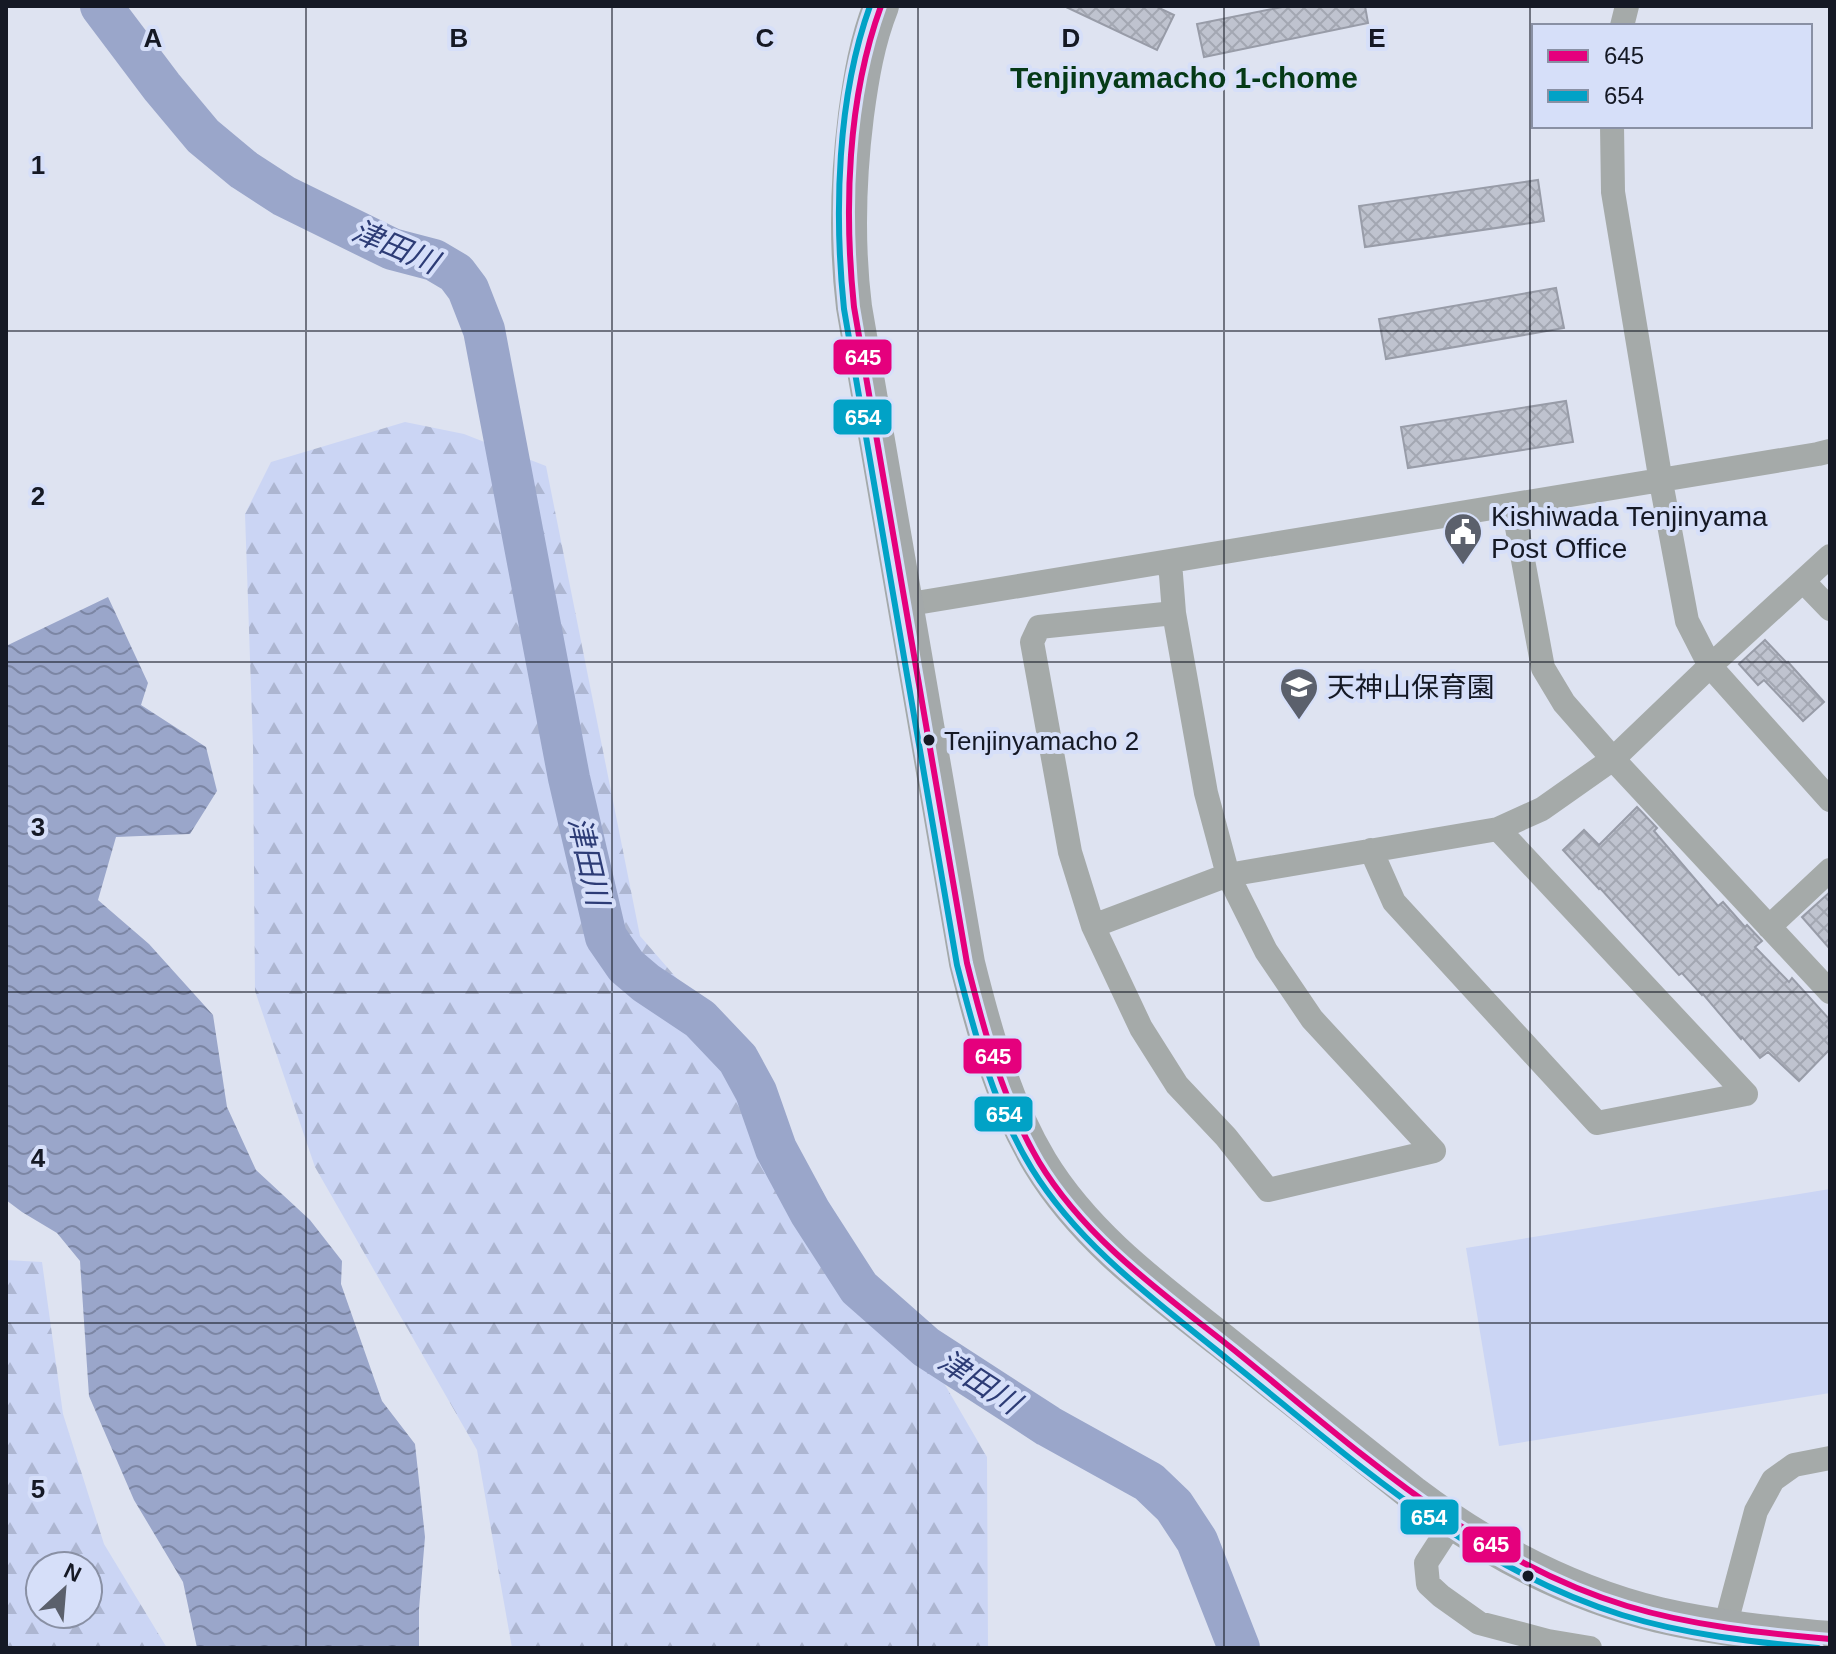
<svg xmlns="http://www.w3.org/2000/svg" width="1836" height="1654" font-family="Arial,'Noto Sans JP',sans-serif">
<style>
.green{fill:#cbd5f4}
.forest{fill:url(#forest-firs);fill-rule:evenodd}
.water{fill:url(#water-waves)}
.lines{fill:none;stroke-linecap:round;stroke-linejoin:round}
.river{stroke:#9aa6ca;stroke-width:42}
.building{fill:url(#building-cross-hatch);stroke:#989ca8;stroke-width:2}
.street{stroke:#a5aaa9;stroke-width:24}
.secondary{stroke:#a4a9aa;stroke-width:36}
.bus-1-casing{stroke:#d6dff9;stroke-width:12}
.bus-2-casing{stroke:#d6dff9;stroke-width:12}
.bus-1{stroke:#e5007d;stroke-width:6}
.bus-2{stroke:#01a2c6;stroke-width:6}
.grid{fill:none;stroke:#151925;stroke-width:2;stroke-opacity:0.55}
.bus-dot{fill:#151925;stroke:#d6dff9;stroke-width:3}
.labels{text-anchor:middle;stroke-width:8;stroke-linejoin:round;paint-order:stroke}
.bus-label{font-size:26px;fill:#151925;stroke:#d6dff9;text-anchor:start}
.poi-label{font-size:28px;fill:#151925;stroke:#d6dff9;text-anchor:start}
.neighbourhood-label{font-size:30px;font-weight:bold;fill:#053a17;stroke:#d6dff9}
.water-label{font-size:30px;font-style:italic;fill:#2d3c76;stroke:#d6dff9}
.grid-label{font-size:26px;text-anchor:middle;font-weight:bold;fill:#151925;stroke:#d6dff9;stroke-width:8;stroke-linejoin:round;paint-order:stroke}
.line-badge{stroke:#d6dff9;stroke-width:3}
.badge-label{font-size:22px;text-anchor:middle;font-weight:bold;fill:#fff}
</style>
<defs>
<pattern id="forest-firs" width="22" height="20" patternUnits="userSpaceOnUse" patternTransform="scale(2)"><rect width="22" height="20" fill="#cbd5f4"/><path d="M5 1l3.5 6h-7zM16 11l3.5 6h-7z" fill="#adb6d1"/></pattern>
<pattern id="water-waves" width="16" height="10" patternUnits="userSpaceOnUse" patternTransform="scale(2)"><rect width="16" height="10" fill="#9aa6ca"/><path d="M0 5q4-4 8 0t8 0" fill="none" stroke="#7c86a4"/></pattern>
<pattern id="building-cross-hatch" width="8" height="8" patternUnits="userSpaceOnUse" patternTransform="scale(2)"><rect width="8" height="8" fill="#bfc3cf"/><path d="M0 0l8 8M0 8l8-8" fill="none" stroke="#a3a7b2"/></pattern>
</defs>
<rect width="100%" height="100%" fill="#dee3f1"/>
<path class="green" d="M 1830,1189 L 1830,1393 L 1499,1446 L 1466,1248 Z"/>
<path class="forest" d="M 405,422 L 464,434 L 546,466 L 640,936 L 739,1050 L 841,1223 L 934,1366 L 987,1457 L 988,1648 L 512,1648 L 477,1450 L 315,1167 L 255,991 L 253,746 L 245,514 L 271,462 Z
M 6,1260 L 42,1262 L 63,1414 L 104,1544 L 167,1648 L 6,1648 ZM 40,1566 L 88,1566 L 88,1614 L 40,1614 Z"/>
<path class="water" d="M 108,597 L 148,683 L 141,705 L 206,747 L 217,791 L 190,834 L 116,837 L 98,900 L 149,944 L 213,1015 L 227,1107 L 256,1170 L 310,1220 L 342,1261 L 341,1284 L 382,1401 L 415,1444 L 425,1537 L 419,1609 L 419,1648 L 197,1648 L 183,1582 L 134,1500 L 89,1396 L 80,1261 L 57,1233 L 22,1212 L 6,1200 L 6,646 Z"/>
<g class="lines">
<path class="river" d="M 101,6 L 162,87 L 203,136 L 244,170 L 284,196 L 392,249 L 434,260 L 456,273 L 468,289 L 484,330 L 569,778 L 606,937 L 626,966 L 646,983 L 700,1019 L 738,1059 L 756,1092 L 776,1149 L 810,1212 L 859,1288 L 926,1347 L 1048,1426 L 1149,1482 L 1174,1506 L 1197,1541 L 1239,1648"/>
</g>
<path class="building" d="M 1064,6 L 1155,6 L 1174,15 L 1157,50 Z
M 1287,6 L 1365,6 L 1368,23 L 1204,57 L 1197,24 Z
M 1538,180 L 1544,221 L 1365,247 L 1359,206 Z
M 1556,288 L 1564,328 L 1386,359 L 1379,319 Z
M 1566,401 L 1573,442 L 1408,468 L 1401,427 Z
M 1765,640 L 1787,663 L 1788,662 L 1824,702 L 1803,721 L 1764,680 L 1758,685 L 1739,664 Z
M 1637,807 L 1657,828 L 1654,831 L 1718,906 L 1723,902 L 1745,927 L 1747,925 L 1762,941 L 1755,947 L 1789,982 L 1792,978 L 1830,1020 L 1830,1049 L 1799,1081 L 1768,1052 L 1760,1058 L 1742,1037 L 1741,1039 L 1703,994 L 1702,995 L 1682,973 L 1679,975 L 1600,888 L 1599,889 L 1563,850 L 1584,830 L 1599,845 Z
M 1830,892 L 1830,949 L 1802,917 Z"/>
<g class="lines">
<path class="street" d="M 1622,26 L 1627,6
M 1612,126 L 1613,192 L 1661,482 L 1687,621 L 1710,666 L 1830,800
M 1513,506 L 1543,668 L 1564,703 L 1613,759 L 1830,992
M 1170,562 L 1174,613 L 1206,793 L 1228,875 L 1266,951 L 1312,1019 L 1434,1151 L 1268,1190 L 1226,1137 L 1177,1085 L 1141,1028 L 1093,926 L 1070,852 L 1032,642 L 1039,627 L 1174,613
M 1803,581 L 1830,609
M 904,605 L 1818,454 L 1830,451
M 1498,829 L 1746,1094
M 1371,850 L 1394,902 L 1597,1123 L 1746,1094
M 1093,926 L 1228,875 L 1498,829 L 1542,809 L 1613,759 L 1710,666 L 1830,556
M 1769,927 L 1830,870
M 1452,1523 L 1426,1563 L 1428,1584 L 1441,1596 L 1479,1623 L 1548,1641 L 1590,1648
M 1725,1627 L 1756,1511 L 1773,1480 L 1794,1465 L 1830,1458"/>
<path class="secondary" d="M 881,6 C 867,41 861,78 856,115 C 848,179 846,242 854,307 L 967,963 C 984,1031 1003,1101 1040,1163 C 1085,1237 1155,1288 1222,1341 C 1285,1392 1349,1443 1412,1493 C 1486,1549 1569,1593 1659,1615 C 1715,1628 1773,1634 1830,1639"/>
<defs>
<path id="bus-1" d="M 881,6 C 847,99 844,210 854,307 L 967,963 C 984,1031 1003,1101 1039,1162 C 1086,1240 1164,1294 1234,1350 C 1355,1448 1475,1560 1627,1606 C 1693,1626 1762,1633 1830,1639"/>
<path id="bus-2" d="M 870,6 C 837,97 834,213 844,309 L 957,965 C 975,1035 994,1107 1032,1169 C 1081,1248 1159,1303 1230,1361 C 1352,1459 1470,1568 1622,1615 C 1686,1635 1753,1642 1818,1648"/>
</defs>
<use href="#bus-1" class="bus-1-casing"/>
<use href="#bus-2" class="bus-2-casing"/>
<use href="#bus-1" class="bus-1"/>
<use href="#bus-2" class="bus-2"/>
</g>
<path class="grid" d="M 306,6 L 306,1648M 612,6 L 612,1648M 918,6 L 918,1648M 1224,6 L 1224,1648M 1530,6 L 1530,1648M 6,331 L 1830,331M 6,662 L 1830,662M 6,992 L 1830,992M 6,1323 L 1830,1323"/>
<defs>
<symbol id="civic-pin" viewBox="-11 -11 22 30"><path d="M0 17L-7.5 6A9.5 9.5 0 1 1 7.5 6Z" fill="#5b606c" stroke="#d6dff9"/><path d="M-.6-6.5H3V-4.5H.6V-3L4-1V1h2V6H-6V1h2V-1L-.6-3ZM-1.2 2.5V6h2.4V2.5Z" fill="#fff"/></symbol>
<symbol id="school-pin" viewBox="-11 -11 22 30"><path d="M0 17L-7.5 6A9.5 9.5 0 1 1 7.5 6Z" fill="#5b606c" stroke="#d6dff9"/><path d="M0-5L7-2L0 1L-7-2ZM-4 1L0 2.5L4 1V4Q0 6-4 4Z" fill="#fff"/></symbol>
</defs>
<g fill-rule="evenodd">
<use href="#civic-pin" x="1441" y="510" width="44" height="60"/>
<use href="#school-pin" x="1277" y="665" width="44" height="60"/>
</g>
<g class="bus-dot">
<circle cx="929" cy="740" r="7"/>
<circle cx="1528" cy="1576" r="7"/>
</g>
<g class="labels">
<g class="bus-label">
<text x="944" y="750">Tenjinyamacho 2</text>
</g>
<g class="poi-label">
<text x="1491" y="526">Kishiwada Tenjinyama<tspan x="1491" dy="32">Post Office</tspan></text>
<text x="1327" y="697">天神山保育園</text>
</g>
<g class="neighbourhood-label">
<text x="1184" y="88">Tenjinyamacho 1-chome</text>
</g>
<g class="water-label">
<text transform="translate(395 247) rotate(23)" y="10">津田川</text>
<text transform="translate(588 861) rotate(77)" y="10">津田川</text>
<text transform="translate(979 1382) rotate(33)" y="10">津田川</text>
</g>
</g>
<g class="grid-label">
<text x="153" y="47">A</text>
<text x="459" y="47">B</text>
<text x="765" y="47">C</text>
<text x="1071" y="47">D</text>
<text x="1377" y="47">E</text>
<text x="38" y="174">1</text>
<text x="38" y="505">2</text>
<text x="38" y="836">3</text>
<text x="38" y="1167">4</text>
<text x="38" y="1498">5</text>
</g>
<g class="line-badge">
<rect x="832" y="338" width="61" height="38" rx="8" fill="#e5007d"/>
<rect x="832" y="398" width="61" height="38" rx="8" fill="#01a2c6"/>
<rect x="962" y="1037" width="61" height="38" rx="8" fill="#e5007d"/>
<rect x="973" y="1095" width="61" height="38" rx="8" fill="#01a2c6"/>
<rect x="1399" y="1498" width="61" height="38" rx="8" fill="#01a2c6"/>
<rect x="1461" y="1525" width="61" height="39" rx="8" fill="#e5007d"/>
</g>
<g class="badge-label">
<text x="863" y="365">645</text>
<text x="863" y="425">654</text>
<text x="993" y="1064">645</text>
<text x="1004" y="1122">654</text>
<text x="1429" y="1525">654</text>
<text x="1491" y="1552">645</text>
</g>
<rect width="1836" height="1654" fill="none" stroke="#151925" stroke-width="16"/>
<rect x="1532" y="24" width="280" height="104" fill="#d6dff9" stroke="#8990a4" stroke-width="2"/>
<rect x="1548" y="50" width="40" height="12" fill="#e5007d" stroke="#8990a4" stroke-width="2"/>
<text x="1604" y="64" font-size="24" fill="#151925">645</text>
<rect x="1548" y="90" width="40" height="12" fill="#01a2c6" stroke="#8990a4" stroke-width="2"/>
<text x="1604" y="104" font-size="24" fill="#151925">654</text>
<g transform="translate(64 1590) rotate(26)"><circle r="38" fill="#d6dff9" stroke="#8990a4" stroke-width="2"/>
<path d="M0-6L14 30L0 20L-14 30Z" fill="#5b606c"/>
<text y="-12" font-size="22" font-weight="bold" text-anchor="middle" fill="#151925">N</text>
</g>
</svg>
